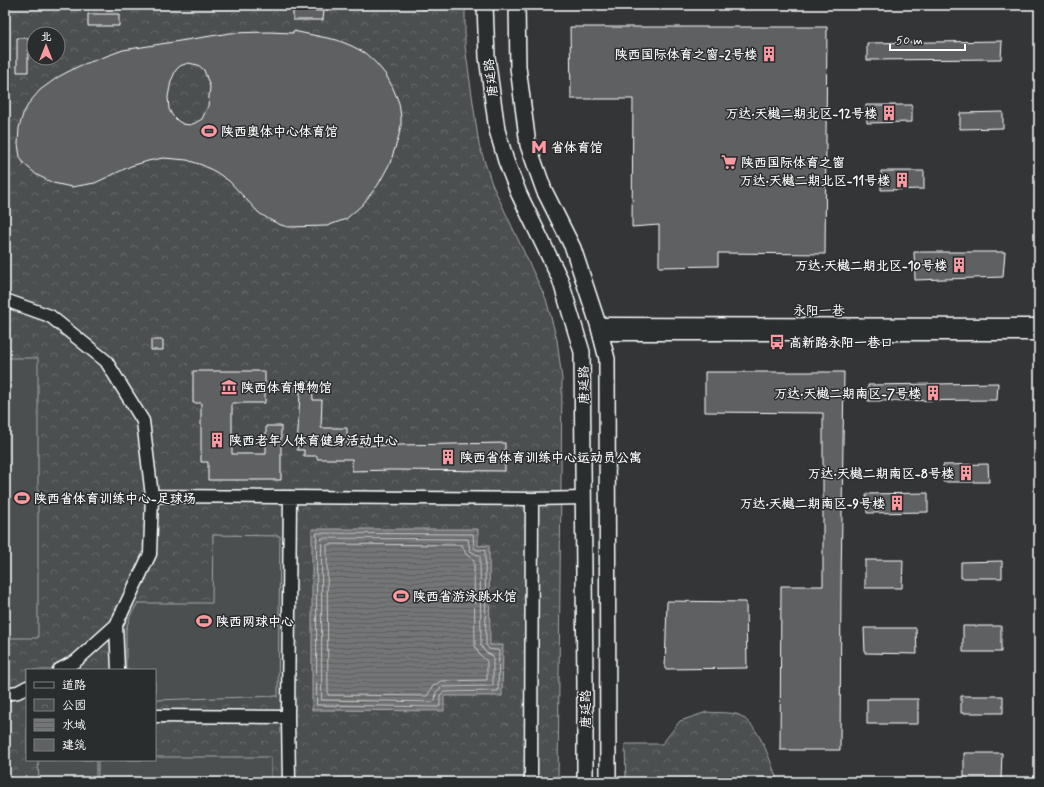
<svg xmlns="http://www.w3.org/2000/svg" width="1044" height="787" font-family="Mynerve,'LXGW WenKai TC',sans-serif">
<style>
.park{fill:url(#park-crowns);stroke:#a6a7a8;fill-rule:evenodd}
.pitch{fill:#4c4f50;stroke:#a6a7a8}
.water{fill:url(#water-rules);stroke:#abacad}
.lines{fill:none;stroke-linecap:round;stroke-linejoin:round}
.shore{stroke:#c7c8c8;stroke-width:1}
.building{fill:#5f6162;stroke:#fff;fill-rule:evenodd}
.minor-casing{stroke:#fff;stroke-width:15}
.major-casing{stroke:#fff;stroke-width:18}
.minor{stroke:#2a2d2e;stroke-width:12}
.major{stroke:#2a2d2e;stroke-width:15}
.labels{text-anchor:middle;stroke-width:3;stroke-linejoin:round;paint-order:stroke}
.poi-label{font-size:13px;font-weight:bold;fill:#fff;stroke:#2a2d2e;text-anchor:start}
.street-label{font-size:13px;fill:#fff;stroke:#2a2d2e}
</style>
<defs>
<pattern id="park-crowns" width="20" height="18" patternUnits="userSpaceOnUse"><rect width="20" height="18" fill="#4c4f50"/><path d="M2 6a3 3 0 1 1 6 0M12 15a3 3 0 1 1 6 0" fill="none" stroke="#67696a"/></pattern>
<pattern id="water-rules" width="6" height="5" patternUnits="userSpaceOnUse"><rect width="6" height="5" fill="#737576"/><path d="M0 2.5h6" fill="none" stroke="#606061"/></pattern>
</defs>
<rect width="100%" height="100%" fill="#333536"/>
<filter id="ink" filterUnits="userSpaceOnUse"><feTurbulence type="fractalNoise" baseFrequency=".025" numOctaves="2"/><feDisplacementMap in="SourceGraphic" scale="8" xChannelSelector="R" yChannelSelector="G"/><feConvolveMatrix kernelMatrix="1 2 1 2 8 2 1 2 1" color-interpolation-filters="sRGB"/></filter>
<g filter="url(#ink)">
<path class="park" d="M 5,5 L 421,5 L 421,9 L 465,9 L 465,46 L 479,145 L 492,184 L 546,299 L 557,340 L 562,379 L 558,782 L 5,782 ZM 34,34 L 58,34 L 58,58 L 34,58 ZM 27,670 L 155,670 L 155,760 L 27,760 Z
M 707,712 C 715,713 732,712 739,715 C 760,726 769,758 777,779 L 843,779 L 843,782 L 626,782 L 625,744 L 662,744 L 680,721 Z"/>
<path class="pitch" d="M 5,358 L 38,358 L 38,638 L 5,638 Z
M 213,535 L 280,536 L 278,696 L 155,700 L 155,670 L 126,670 L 126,629 L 131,614 L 138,603 L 212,603 Z
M 155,757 L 271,757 L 271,782 L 98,782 L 98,760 L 155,760 Z
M 38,760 L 96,760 L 96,782 L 39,782 Z"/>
<path class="water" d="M 312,529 L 478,529 L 478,546 L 489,545 L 490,645 L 503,645 L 502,696 L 444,696 L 444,711 L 312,710 Z"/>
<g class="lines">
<path class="shore" d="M 317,533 L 473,534 L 474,548 L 478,550 L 484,550 L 485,551 L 486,645 L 489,649 L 497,650 L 499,651 L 498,691 L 444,692 L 440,695 L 440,706 L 438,707 L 317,705 Z
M 322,538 L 468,539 L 470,551 L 480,556 L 481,645 L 485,652 L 493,656 L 493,686 L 442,687 L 436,692 L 435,701 L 433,702 L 322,700 Z
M 329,544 L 462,545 L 466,554 L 474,561 L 475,646 L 479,654 L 487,661 L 487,680 L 441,681 L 433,686 L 427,696 L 328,695 L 327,546 Z"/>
</g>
<path class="building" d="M 293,10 L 324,11 L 323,20 L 293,20 Z
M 88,14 L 119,14 L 119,26 L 88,26 Z
M 570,27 L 827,27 L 825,254 L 718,253 L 718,266 L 659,267 L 659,225 L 632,227 L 633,99 L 571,99 Z
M 293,31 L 337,40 L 352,46 L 365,53 L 376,63 L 386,75 L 393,88 L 399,103 L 401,117 L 401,126 L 398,139 L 390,163 L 378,185 L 362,205 L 346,219 L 327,226 L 288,227 L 281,225 L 270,220 L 259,213 L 229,181 L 216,172 L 202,165 L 187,160 L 163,158 L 148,161 L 131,166 L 95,183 L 72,187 L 53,183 L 37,175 L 24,164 L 20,157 L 18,144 L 19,128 L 23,114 L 29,103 L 40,90 L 58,77 L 79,66 L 123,50 L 230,33 L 268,32 L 293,33 ZM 188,63 L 198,65 L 204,70 L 210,87 L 208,106 L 202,119 L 195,123 L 190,125 L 183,124 L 178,121 L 172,115 L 169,109 L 168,97 L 171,81 L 176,70 L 180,66 Z
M 17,38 L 28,38 L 28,72 L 17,72 Z
M 1002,41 L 1001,59 L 867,60 L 867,43 Z
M 866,105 L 912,105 L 912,122 L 867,123 Z
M 1003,112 L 1003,128 L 960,129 L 960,113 Z
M 881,171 L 924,171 L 924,189 L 881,190 Z
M 914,252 L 1005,252 L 1003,277 L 915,280 Z
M 151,340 L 163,340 L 163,350 L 151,350 Z
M 193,371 L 265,371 L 265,403 L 232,403 L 232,454 L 266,454 L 266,426 L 281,426 L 281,480 L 208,480 L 208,462 L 201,462 L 201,403 L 193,403 Z
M 705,372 L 844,372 L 841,586 L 840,750 L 780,750 L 781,586 L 823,586 L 823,413 L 705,412 Z
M 296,382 L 312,382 L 313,400 L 322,400 L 321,428 L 347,428 L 347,446 L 505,443 L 505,471 L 391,470 L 352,471 L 352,459 L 317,459 L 317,456 L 304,456 L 304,450 L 297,450 L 300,392 L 296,392 Z
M 998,383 L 997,400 L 868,401 L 868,385 Z
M 988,464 L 989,482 L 943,482 L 943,465 Z
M 928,493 L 928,512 L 867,513 L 866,494 Z
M 865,560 L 903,560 L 902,588 L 865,588 Z
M 1002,561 L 1002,578 L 961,578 L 961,562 Z
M 667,601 L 746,602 L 747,668 L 665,669 Z
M 963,626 L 1001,626 L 1001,652 L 963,652 Z
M 864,628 L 916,628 L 917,654 L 865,653 Z
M 961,696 L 1003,696 L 1003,713 L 961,713 Z
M 867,699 L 918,699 L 918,724 L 867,724 Z
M 964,753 L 1002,753 L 1001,780 L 964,780 Z"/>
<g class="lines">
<defs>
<path id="minor" d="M 5,300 L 50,316 L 106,361 L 143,421 L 152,496 L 150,554 L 116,625 L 76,661 L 59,670
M 598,324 L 1039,325
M 601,334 L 1039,334
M 152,496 L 532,499 L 531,782
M 532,499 L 584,498
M 116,625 L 118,670
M 5,694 L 18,692 L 27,687
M 155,716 L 288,717 L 289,782
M 288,717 L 290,497"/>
<path id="major" d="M 485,5 L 487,57 L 497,130 L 506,161 L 519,194 L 560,279 L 582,352 L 585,684 L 585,782
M 517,5 L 518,67 L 528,145 L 544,190 L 573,248 L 598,324 L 607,359 L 608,782"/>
</defs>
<use href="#minor" class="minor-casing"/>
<use href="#major" class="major-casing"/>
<use href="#minor" class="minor"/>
<use href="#major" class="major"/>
</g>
</g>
<defs>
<symbol id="building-bare" viewBox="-9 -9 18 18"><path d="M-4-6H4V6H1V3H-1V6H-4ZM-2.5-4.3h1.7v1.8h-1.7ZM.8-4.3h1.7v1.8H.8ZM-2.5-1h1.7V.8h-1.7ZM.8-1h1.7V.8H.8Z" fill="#ff9aa2" stroke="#2a2d2e" stroke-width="2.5" paint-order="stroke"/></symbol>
<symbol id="stadium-bare" viewBox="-9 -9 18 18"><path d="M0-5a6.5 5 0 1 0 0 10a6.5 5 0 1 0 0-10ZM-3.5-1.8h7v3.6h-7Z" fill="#ff9aa2" stroke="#2a2d2e" stroke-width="2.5" paint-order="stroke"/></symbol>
<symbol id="metro-bare" viewBox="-9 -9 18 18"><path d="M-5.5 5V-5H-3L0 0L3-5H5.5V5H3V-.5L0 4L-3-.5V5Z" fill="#ff9aa2" stroke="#2a2d2e" stroke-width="2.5" paint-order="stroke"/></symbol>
<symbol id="supermarket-bare" viewBox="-9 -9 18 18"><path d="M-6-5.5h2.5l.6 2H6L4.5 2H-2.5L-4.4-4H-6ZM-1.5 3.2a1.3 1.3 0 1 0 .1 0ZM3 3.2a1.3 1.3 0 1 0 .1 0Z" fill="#ff9aa2" stroke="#2a2d2e" stroke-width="2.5" paint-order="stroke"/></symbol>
<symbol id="bus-bare" viewBox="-9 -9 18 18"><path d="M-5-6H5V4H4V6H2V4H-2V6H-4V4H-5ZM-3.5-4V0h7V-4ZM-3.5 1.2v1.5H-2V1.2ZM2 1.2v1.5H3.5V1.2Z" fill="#ff9aa2" stroke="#2a2d2e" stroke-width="2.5" paint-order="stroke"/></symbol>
<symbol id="museum-bare" viewBox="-9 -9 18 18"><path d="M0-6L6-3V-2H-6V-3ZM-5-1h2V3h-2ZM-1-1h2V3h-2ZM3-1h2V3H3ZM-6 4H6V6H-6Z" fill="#ff9aa2" stroke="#2a2d2e" stroke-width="2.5" paint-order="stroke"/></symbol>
</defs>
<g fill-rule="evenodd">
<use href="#building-bare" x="758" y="43" width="22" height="22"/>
<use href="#building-bare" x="878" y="102" width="22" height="22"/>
<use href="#stadium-bare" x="198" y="120" width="22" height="22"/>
<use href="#metro-bare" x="528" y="136" width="22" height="22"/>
<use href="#supermarket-bare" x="718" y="151" width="22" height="22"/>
<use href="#building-bare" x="891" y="169" width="22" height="22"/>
<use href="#building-bare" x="948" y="254" width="22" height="22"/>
<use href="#bus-bare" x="766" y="331" width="22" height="22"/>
<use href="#museum-bare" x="218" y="376" width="22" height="22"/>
<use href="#building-bare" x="922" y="382" width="22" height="22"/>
<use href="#building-bare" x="206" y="429" width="22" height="22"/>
<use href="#building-bare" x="437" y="446" width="22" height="22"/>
<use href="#building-bare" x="955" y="462" width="22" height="22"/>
<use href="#stadium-bare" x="11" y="487" width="22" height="22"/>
<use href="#building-bare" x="886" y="492" width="22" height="22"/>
<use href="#stadium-bare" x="390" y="585" width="22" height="22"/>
<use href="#stadium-bare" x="193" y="610" width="22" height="22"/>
</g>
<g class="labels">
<g class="poi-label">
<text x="757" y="59" text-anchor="end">陕西国际体育之窗-2号楼</text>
<text x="877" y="118" text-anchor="end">万达·天樾二期北区-12号楼</text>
<text x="221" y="136">陕西奥体中心体育馆</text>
<text x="551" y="152">省体育馆</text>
<text x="741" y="167">陕西国际体育之窗</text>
<text x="890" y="185" text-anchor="end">万达·天樾二期北区-11号楼</text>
<text x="947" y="270" text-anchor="end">万达·天樾二期北区-10号楼</text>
<text x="789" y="347">高新路永阳一巷口</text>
<text x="241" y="392">陕西体育博物馆</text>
<text x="921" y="398" text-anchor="end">万达·天樾二期南区-7号楼</text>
<text x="229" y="445">陕西老年人体育健身活动中心</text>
<text x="460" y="462">陕西省体育训练中心运动员公寓</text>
<text x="954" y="478" text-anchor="end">万达·天樾二期南区-8号楼</text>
<text x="34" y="503">陕西省体育训练中心-足球场</text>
<text x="885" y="508" text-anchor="end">万达·天樾二期南区-9号楼</text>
<text x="413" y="601">陕西省游泳跳水馆</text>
<text x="216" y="626">陕西网球中心</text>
</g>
<g class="street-label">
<text transform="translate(490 78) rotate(-97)" y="5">唐延路</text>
<text x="819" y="315">永阳一巷</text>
<text transform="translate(583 385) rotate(-91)" y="5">唐延路</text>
<text transform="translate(585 709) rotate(-90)" y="5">唐延路</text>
</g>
</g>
<rect width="1044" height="787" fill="none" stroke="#2a2d2e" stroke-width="20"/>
<rect x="10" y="10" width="1024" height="767" fill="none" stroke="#fff" stroke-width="1.5" filter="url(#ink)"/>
<rect x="26" y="669" width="130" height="92" fill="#2a2d2e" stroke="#7f8182"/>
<rect x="34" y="682" width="20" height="6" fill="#2a2d2e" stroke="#7f8182"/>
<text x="62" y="689" font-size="12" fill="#ffffff">道路</text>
<rect x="34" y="699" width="20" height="12" fill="url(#park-crowns)" stroke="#7f8182"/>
<text x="62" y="709" font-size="12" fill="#ffffff">公园</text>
<rect x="34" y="719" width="20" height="12" fill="url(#water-rules)" stroke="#7f8182"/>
<text x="62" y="729" font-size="12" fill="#ffffff">水域</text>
<rect x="34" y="739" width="20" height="12" fill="#5f6162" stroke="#7f8182"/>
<text x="62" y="749" font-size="12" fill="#ffffff">建筑</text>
<g transform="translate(46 46)"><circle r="19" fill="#2a2d2e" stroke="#7f8182"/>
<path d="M0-3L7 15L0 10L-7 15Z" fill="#ff9aa2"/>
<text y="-6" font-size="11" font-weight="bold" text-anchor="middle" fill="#ffffff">北</text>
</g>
<path d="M890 44v6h75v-6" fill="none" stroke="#ffffff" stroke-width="2"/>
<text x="896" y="44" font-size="12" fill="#ffffff" stroke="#2a2d2e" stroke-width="3" paint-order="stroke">50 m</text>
</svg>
